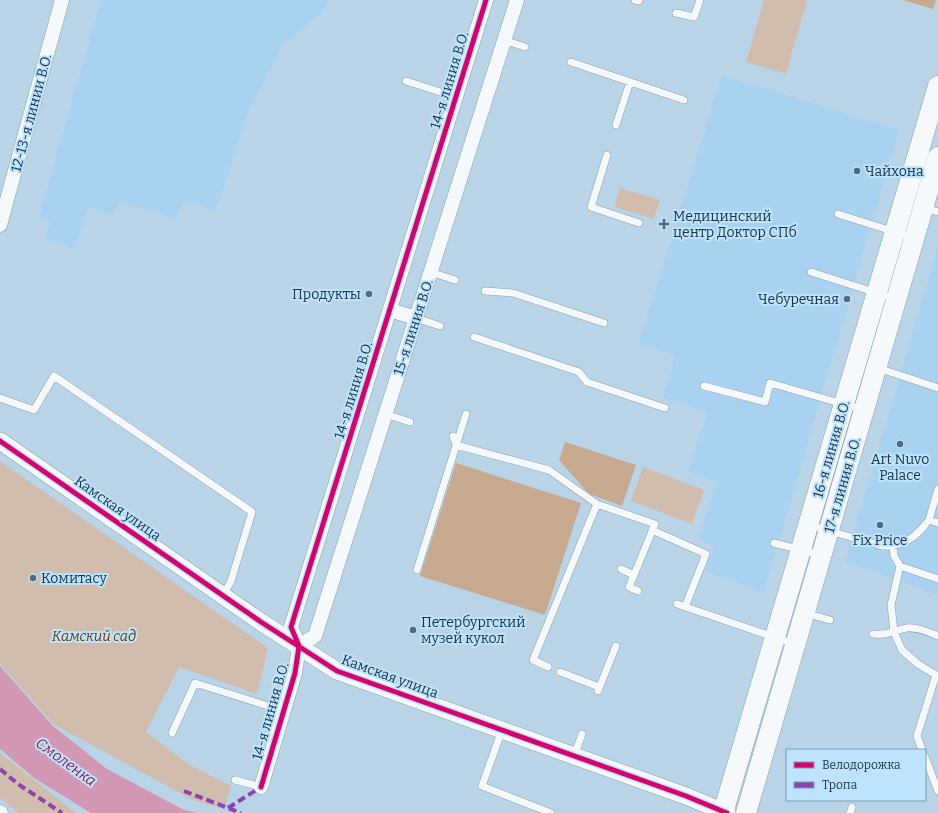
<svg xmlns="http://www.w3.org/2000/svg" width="938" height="813" font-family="Bitter,serif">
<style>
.built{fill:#a8d2f0}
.green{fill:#d1bdae}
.forest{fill:#c6a98e}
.water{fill:#d298b3}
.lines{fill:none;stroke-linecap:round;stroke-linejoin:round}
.service-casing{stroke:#8aa1b1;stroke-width:8}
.minor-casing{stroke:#8aa1b1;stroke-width:15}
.tertiary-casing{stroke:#8aa1b1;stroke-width:18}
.secondary-casing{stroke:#8aa1b1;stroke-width:21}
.service{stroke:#f5f9fb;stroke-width:7}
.minor{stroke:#f5f9fb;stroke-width:14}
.tertiary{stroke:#f5f9fb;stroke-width:17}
.secondary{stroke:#f5f9fb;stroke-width:20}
.quiet{stroke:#8e44ad;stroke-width:4;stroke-dasharray:8 4;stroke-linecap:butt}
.cycleway-casing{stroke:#bee3fe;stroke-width:8}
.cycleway{stroke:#d6006c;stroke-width:5}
.poi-dot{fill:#516b7d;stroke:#bee3fe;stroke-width:1.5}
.labels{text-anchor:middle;stroke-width:4;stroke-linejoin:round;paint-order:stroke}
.street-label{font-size:14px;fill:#193344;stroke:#bee3fe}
.poi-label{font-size:14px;fill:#193344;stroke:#bee3fe;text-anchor:start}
.park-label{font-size:14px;font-style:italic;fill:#6a3a06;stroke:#bee3fe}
.water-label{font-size:15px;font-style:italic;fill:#8d1e4f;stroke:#bee3fe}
</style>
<rect width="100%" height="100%" fill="#bad4e7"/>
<path class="built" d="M 101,0 L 327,0 L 323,12 L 279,48 L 274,63 L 248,111 L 216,211 L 183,200 L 176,219 L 118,201 L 114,215 L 88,207 L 75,248 L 45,238 L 51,221 L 39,217 Z
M 722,75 L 899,130 L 764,592 L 706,572 L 714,546 L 697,540 L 717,482 L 688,472 L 707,412 L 663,398 L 673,366 L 674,355 L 639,344 Z
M 938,247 L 938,595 L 845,562 Z"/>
<path class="green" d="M 764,0 L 807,0 L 786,74 L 746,62 Z
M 620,188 L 660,200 L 654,219 L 614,207 Z
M 0,461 L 268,648 L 257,694 L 179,667 L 146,732 L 188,764 L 231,786 L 224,809 L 193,800 L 53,724 L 0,664 Z
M 643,467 L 704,490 L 692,524 L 631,501 Z
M 0,753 L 76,813 L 18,813 L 0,798 Z"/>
<path class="forest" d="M 903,0 L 936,0 L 933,9 Z
M 565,442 L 636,465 L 622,506 L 589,494 L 559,460 Z
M 456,463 L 581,503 L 545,615 L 420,576 Z"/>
<path class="water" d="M 0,666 L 52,725 L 107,769 L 184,810 L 198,813 L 91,813 L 34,778 L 0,749 Z"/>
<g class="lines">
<defs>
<path id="service" d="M 635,0 L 639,1
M 676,13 L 694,17 L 700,0
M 504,40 L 525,47
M 571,62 L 684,100
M 406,81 L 456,97
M 616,125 L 630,82
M 607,155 L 591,207 L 639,223
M 925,208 L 938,212
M 838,214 L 914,238
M 430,272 L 455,280
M 811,272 L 896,299
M 485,291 L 513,293 L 604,323
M 416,318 L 440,326
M 474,337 L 579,372 L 587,382 L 665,408
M 878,368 L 938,388
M 704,386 L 765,402 L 770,383 L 864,410
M 0,398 L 34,410 L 54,376 L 252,512 L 231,581 L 223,595
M 385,414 L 410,422
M 453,436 L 456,445 L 549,470 L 597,504 L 655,524 L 629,587 L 638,591
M 929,520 L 938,489
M 809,525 L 882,546 C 904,547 916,537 929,520 L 938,523
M 652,530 L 706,554 L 685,607
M 774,543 L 821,555
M 893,546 L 894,556 L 900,566 L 891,605 L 894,632 L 902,650 L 918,664 L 936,675 L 917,736 L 922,750
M 900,566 L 938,579
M 621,569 L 634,575
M 417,570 L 466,414
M 677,604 L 794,644
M 805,613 L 830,620
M 873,634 C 888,636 894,630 907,628 C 918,627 928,632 938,636
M 548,667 L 533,660 L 597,504
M 560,672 L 599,687
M 598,691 L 616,646
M 502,730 L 482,786 L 551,813
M 172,733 L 195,683 L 284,711
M 574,756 L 582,734
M 925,757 L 938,791
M 235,780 L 261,787
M 850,813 L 852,807"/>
<path id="minor" d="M 0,225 L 62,0
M 390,310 L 416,318
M 299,646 L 315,636 L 517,0
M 261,787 L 295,673 L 299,646 L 291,627 L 486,0
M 0,812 L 1,813"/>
<path id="tertiary" d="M 0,441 L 261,622 L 337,671 L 686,796 L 727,813"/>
<path id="secondary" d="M 723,813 L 938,86
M 746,813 L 938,157"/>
</defs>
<use href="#service" class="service-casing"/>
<use href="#minor" class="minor-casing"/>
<use href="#tertiary" class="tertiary-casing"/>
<use href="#secondary" class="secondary-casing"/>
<use href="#service" class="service"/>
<use href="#minor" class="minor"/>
<use href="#tertiary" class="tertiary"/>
<use href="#secondary" class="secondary"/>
<path class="quiet" d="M 0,769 L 18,784 L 62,813
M 184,791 L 241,813
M 228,808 L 261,787"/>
<defs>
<path id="cycleway" d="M 0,441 L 261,622 L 337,671 L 686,796 L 727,813
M 261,787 L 295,673 L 299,646 L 291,627 L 486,0"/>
</defs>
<use href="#cycleway" class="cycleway-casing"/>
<use href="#cycleway" class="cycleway"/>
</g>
<g class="poi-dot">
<circle cx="857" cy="171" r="4"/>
<path d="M662 218h4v4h4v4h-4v4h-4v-4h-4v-4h4z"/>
<circle cx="369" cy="294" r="4"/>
<circle cx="847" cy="299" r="4"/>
<circle cx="900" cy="444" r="4"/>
<circle cx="880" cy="525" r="4"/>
<circle cx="33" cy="578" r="4"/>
<circle cx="413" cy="630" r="4"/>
</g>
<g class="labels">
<g class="street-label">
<text transform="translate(449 80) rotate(-73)" y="5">14-я линия В.О.</text>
<text transform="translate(31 113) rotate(-75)" y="5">12-13-я линии В.О.</text>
<text transform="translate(413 327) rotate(-72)" y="5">15-я линия В.О.</text>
<text transform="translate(353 390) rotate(-73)" y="5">14-я линия В.О.</text>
<text transform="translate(831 449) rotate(-74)" y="5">16-я линия В.О.</text>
<text transform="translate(842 485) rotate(-74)" y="5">17-я линия В.О.</text>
<text transform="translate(118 508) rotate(35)" y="5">Камская улица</text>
<text transform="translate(390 676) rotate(20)" y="5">Камская улица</text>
<text transform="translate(270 711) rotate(-74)" y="5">14-я линия В.О.</text>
</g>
<g class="poi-label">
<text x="865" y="176">Чайхона</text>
<text x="673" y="221">Медицинский<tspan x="673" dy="16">центр Доктор СПб</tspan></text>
<text x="361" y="299" text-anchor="end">Продукты</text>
<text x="839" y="304" text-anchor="end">Чебуречная</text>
<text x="900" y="464" text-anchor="middle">Art Nuvo<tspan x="900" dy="16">Palace</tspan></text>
<text x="880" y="545" text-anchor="middle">Fix Price</text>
<text x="41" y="583">Комитасу</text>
<text x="421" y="627">Петербургский<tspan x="421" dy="16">музей кукол</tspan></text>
</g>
<g class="park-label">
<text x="94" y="641">Камский сад</text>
</g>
<g class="water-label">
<text transform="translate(66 762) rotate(36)" y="5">Смоленка</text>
</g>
</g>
<rect x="786" y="749" width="140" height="52" fill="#bee3fe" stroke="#7c9db4"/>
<rect x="794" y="762" width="20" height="6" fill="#d6006c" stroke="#7c9db4"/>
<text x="822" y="769" font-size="12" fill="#193344">Велодорожка</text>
<rect x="794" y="782" width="20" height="6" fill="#8e44ad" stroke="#7c9db4"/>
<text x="822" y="789" font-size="12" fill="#193344">Тропа</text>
</svg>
